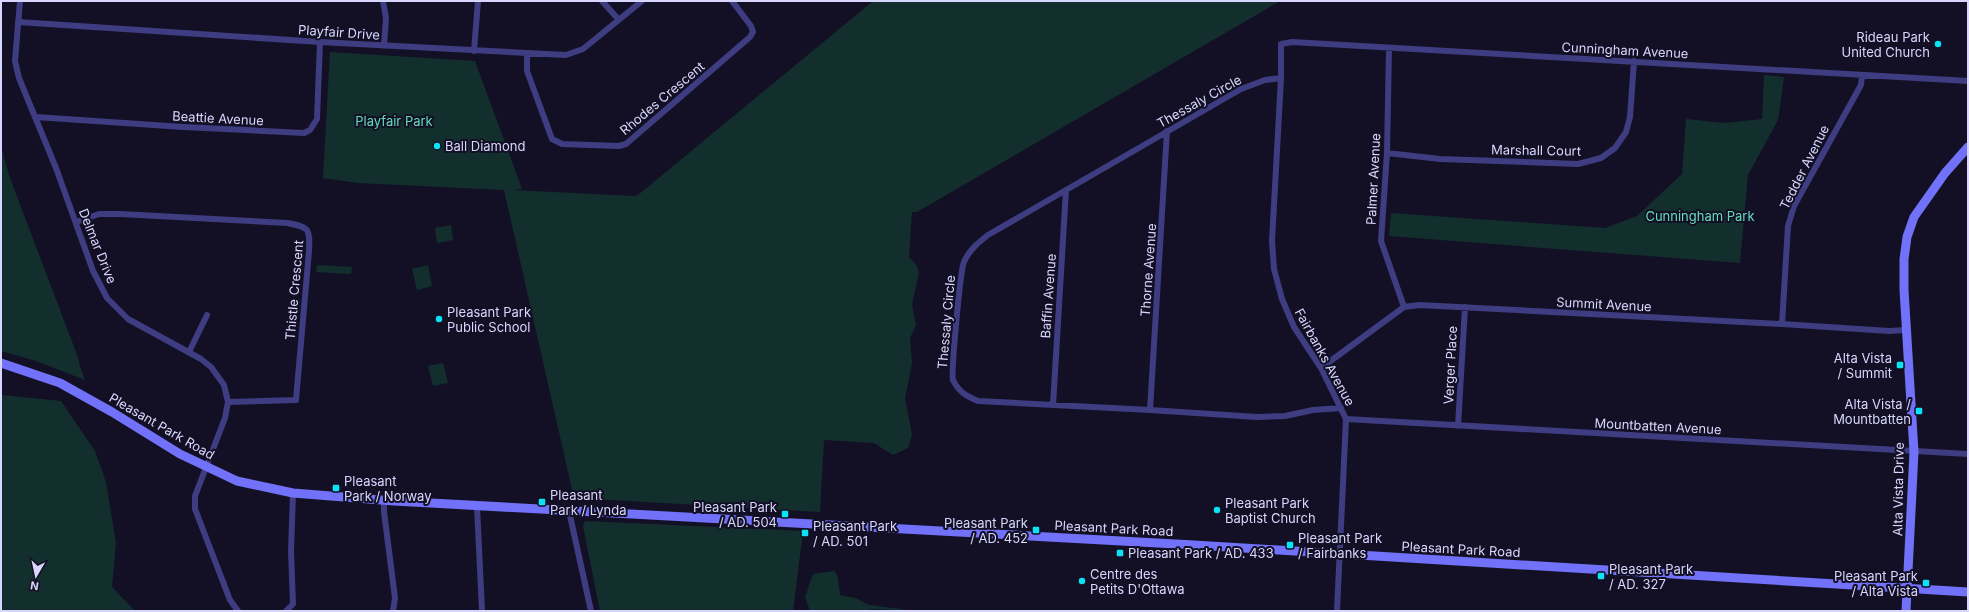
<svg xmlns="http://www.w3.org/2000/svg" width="1969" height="612" font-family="Inter,sans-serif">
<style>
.green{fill:#132f2d}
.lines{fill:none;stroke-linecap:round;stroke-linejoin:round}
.street{stroke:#3e3d82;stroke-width:6}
.secondary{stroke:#7271f9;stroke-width:9}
.poi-dot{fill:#0ae2f5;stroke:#131025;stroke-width:1.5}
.labels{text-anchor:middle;stroke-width:4;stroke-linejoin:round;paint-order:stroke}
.street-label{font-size:13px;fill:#d9d6fd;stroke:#131025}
.poi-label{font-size:13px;fill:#d9d6fd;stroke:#131025;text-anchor:start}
.park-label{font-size:13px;fill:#64dbbb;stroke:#131025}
</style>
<rect width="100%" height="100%" fill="#131025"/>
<path class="green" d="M 873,1 L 1280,1 L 917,212 L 912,212 L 909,257 L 917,266 L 919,273 L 912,304 L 916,325 L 910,338 L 912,363 L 905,398 L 912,435 L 908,448 L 893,455 L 874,443 L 824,440 L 820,512 L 574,498 L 504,190 L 357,183 L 323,178 L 330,52 L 475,61 L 522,189 L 512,190 L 634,196 L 638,195 Z
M 1764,75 L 1784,77 L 1778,120 L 1748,175 L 1740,263 L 1389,236 L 1391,213 L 1605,228 L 1637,216 L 1682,174 L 1686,119 L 1725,123 L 1762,119 Z
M 1,147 L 10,178 L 79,360 L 79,364 L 85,380 L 36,361 L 1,351 Z
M 451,225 L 453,240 L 437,243 L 435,228 Z
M 317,265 L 352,267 L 351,274 L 316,272 Z
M 428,265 L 432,286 L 417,290 L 412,269 Z
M 443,363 L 448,383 L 433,386 L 428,366 Z
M 1,395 L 61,401 L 95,451 L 106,482 L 116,543 L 112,587 L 135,611 L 1,611 Z
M 585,521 L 803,531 L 793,611 L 600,611 L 583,526 Z
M 835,571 L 838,578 L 840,595 L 855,598 L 869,605 L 916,611 L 872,609 L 864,611 L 810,611 L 805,597 L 813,574 Z"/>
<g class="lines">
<path class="street" d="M 20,1 L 15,61 L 19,78 L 56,168 L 93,271 L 107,298 L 128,319 L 201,359 L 211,367 L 224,385 L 228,402 L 225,418 L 195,496 L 195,509 L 230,600 L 238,611
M 383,1 L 386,18 L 384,46
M 602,1 L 619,20
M 18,22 L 320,42 L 566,55 L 583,49 L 642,1
M 1389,48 L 1387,153 L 1381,241 L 1404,307
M 474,51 L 478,1
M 527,54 L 527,71 L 552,139 L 562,144 L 619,146 L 626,144 L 750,37 L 753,32 L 751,26 L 732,1
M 1281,78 L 1265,80 L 1241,89 L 988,235 C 979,242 969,250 964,262 C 960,271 951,374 953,380 C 959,392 966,396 978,401 L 1150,410 L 1257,417 L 1285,416 L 1313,410 L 1341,408
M 36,117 L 183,127 L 304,133 L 310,130 L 317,119 L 320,42
M 1387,153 L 1440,159 L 1578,164 L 1601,158 L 1615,148 L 1626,132 L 1630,117 L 1634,61
M 76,222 L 99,214 L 120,214 L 287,223 C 310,227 310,229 309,251 L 296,400 L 228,402
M 1782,324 L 1788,226 L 1794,206 L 1861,85 L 1862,75
M 189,352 L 207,315
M 1321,368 L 1404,307 L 1419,305 L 1782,324 L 1889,331 L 1906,330
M 1053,405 L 1066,190
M 1150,410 L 1167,131
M 1346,419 L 1968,454
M 1458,426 L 1465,307
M 384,501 L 384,512 L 395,598 L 393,611
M 477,506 L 482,611
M 569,511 L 591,611
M 286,611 L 293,604 L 291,551 L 293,493
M 1337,611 L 1346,419 L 1321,368 L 1294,327 L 1282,299 L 1274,269 L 1272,241 L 1281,78 L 1281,44 L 1292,42 L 1968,81"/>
<path class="secondary" d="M 1,363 L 60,383 L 112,412 L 180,454 L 237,481 L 293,493 L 394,501 L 1194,545 L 1968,592
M 1906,611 L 1914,452 L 1904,290 L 1904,259 L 1907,237 L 1914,217 L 1945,173 L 1968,147"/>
</g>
<g class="poi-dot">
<circle cx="1938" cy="44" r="4"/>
<circle cx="437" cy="146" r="4"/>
<circle cx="439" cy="319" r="4"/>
<rect x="1896" y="361" width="8" height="8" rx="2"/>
<rect x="1915" y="407" width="8" height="8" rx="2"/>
<rect x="332" y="484" width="8" height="8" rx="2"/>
<rect x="538" y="498" width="8" height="8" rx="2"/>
<circle cx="1217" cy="510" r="4"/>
<rect x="781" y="510" width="8" height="8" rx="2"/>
<rect x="1032" y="526" width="8" height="8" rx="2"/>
<rect x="801" y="529" width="8" height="8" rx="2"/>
<rect x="1286" y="541" width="8" height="8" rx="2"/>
<rect x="1116" y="549" width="8" height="8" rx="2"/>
<rect x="1597" y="572" width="8" height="8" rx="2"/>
<circle cx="1082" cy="581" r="4"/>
<rect x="1922" y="579" width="8" height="8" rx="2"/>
</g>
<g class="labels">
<g class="street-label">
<text transform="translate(339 32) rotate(4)" y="5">Playfair Drive</text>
<text transform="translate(1625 50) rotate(3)" y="5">Cunningham Avenue</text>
<text transform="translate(662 98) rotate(-40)" y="5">Rhodes Crescent</text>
<text transform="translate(1199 101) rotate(-29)" y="5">Thessaly Circle</text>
<text transform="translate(218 118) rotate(3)" y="5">Beattie Avenue</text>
<text transform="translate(1536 150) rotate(1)" y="5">Marshall Court</text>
<text transform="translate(1804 167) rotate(-63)" y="5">Tedder Avenue</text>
<text transform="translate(1373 179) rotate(-87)" y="5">Palmer Avenue</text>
<text transform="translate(98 246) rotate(68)" y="5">Delmar Drive</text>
<text transform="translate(1148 270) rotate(-86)" y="5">Thorne Avenue</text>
<text transform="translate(294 290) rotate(-85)" y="5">Thistle Crescent</text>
<text transform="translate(1048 296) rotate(-86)" y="5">Baffin Avenue</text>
<text transform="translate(1604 304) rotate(3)" y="5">Summit Avenue</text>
<text transform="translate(946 322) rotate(-85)" y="5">Thessaly Circle</text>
<text transform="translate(1325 357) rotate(61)" y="5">Fairbanks Avenue</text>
<text transform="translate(1450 365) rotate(-87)" y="5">Verger Place</text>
<text transform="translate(162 426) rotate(30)" y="5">Pleasant Park Road</text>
<text transform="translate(1658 426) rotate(3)" y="5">Mountbatten Avenue</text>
<text transform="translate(1898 489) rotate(-89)" y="5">Alta Vista Drive</text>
<text transform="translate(1114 528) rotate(3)" y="5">Pleasant Park Road</text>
<text transform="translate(1461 549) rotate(3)" y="5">Pleasant Park Road</text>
</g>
<g class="poi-label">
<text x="1930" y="42" text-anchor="end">Rideau Park<tspan x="1930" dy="15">United Church</tspan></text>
<text x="445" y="151">Ball Diamond</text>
<text x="447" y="317">Pleasant Park<tspan x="447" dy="15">Public School</tspan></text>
<text x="1892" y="363" text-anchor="end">Alta Vista<tspan x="1892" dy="15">/ Summit</tspan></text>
<text x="1911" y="409" text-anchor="end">Alta Vista /<tspan x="1911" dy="15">Mountbatten</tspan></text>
<text x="344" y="486">Pleasant<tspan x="344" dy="15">Park / Norway</tspan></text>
<text x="550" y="500">Pleasant<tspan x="550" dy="15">Park / Lynda</tspan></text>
<text x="1225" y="508">Pleasant Park<tspan x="1225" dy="15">Baptist Church</tspan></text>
<text x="777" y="512" text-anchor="end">Pleasant Park<tspan x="777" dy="15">/ AD. 504</tspan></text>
<text x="1028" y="528" text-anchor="end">Pleasant Park<tspan x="1028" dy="15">/ AD. 452</tspan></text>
<text x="813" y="531">Pleasant Park<tspan x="813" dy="15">/ AD. 501</tspan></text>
<text x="1298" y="543">Pleasant Park<tspan x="1298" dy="15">/ Fairbanks</tspan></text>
<text x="1128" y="558">Pleasant Park / AD. 433</text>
<text x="1609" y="574">Pleasant Park<tspan x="1609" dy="15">/ AD. 327</tspan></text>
<text x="1090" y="579">Centre des<tspan x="1090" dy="15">Petits D'Ottawa</tspan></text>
<text x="1918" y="581" text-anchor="end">Pleasant Park<tspan x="1918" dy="15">/ Alta Vista</tspan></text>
</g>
<g class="park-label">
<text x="394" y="126">Playfair Park</text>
<text x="1700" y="221">Cunningham Park</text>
</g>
</g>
<rect width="1969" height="612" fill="none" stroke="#d9d6fd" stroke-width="4"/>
<g transform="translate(36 576) rotate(189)" stroke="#131025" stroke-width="3" paint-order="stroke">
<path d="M0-3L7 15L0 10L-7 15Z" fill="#d9d6fd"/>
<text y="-6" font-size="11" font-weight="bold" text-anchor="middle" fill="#d9d6fd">N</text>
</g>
</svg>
